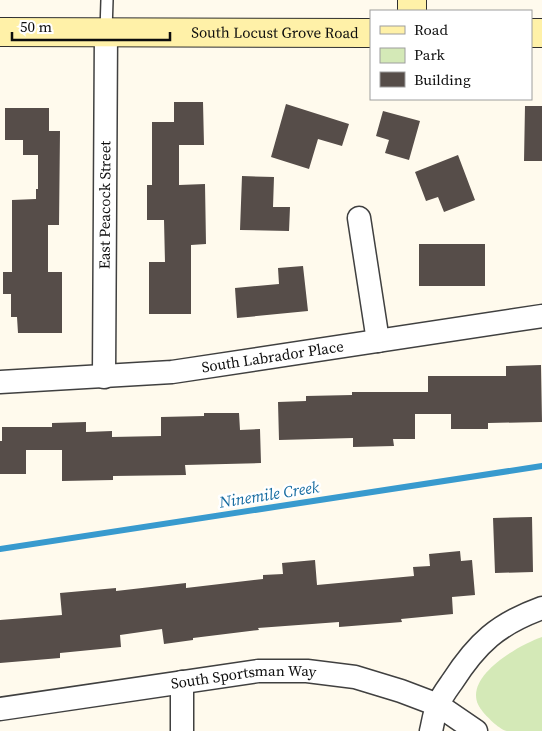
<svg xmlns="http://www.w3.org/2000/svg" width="542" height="731" font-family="'Source Serif 4',serif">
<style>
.green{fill:#d4e9b7}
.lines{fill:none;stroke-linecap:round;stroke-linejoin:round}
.stream{stroke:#389ace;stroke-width:6}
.building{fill:#564d49}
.lane-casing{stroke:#404040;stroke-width:14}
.street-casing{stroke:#404040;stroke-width:25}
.secondary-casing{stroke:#2f2f2f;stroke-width:30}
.lane{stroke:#fff;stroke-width:11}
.street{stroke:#fff;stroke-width:22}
.secondary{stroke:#fff1a8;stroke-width:28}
.labels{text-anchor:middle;stroke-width:5;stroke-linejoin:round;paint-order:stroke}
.street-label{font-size:15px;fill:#0d0d0d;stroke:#fff}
.water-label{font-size:16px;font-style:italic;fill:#156ba0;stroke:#fff}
</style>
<rect width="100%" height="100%" fill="#fffaed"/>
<path class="green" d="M 542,637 L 542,731 C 531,731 518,731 507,731 C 500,730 488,718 483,712 C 479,707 476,702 476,695 C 476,670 521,644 542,637 Z"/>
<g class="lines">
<path class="stream" d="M 0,549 L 542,466"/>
</g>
<path class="building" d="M 174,102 L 203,102 L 204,145 L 179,145 L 179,185 L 205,184 L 206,244 L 191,245 L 191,314 L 149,314 L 149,262 L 165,262 L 164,220 L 147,220 L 147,185 L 152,185 L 152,122 L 174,122 Z
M 286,104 L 349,124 L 342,146 L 318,139 L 309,169 L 271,157 Z
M 525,106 L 542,106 L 542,161 L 524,161 Z
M 5,108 L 49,108 L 49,131 L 60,131 L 59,225 L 48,225 L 48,272 L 62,272 L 62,333 L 18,333 L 17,317 L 11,317 L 11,294 L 3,294 L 3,272 L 12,272 L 12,200 L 36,199 L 36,189 L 38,189 L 38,155 L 23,155 L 23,140 L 5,140 Z
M 383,111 L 420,121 L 409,160 L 385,153 L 389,140 L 376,136 Z
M 458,155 L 475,200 L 444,212 L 438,197 L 426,201 L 415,172 Z
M 242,176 L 274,177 L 273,207 L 290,207 L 289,231 L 240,230 Z
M 419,244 L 485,244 L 485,286 L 419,286 Z
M 303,266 L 308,311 L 237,318 L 235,288 L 279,284 L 278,268 Z
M 541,365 L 542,422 L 488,423 L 488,429 L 451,429 L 451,414 L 415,414 L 415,439 L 393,439 L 394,446 L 353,447 L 353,438 L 279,440 L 278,402 L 306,401 L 306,396 L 352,395 L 352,392 L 428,392 L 428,376 L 506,376 L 506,366 Z
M 204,413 L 239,413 L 240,430 L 260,429 L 261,463 L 185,465 L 186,475 L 113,476 L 113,480 L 62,481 L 62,450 L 26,450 L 26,474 L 0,474 L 0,441 L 2,441 L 2,427 L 52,427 L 52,423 L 86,422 L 86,432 L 112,431 L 112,437 L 161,436 L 161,417 L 204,416 Z
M 532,517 L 533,572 L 495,573 L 493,518 Z
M 460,551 L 461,561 L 472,560 L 475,595 L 452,597 L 453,614 L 401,619 L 402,622 L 339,627 L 339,622 L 258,628 L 259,630 L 193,638 L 193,640 L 164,644 L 162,629 L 120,635 L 121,647 L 60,653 L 60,658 L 0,663 L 0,620 L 62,615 L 60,593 L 116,588 L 116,591 L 186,583 L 186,588 L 263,579 L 263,575 L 283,574 L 282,563 L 315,560 L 317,585 L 414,576 L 413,567 L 430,566 L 429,554 Z"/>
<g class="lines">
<defs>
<path id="lane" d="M 106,31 L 107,0"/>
<g id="street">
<path d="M 359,218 L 378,341"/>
<path id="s1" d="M 104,377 L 106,31"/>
<path id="s2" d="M 0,382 L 172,372 L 542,316"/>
<path d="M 182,682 L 182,731"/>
<path id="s3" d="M 0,709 L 258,671 L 307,671 L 355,677 L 401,691 L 438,705 L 476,731"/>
<path d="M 431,731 C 433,723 434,713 438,705 C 441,697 447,689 452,682 C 477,643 498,624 542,608"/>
</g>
<g id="secondary">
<path d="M 412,0 L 412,11"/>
<path id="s4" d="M 0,32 L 371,33"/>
<path d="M 531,33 L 542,33"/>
</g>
</defs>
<use href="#lane" class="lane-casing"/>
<use href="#street" class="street-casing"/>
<use href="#secondary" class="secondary-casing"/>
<use href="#lane" class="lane"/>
<use href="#street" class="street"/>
<use href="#secondary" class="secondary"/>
</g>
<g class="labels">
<g class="street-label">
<text dy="5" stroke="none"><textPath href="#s4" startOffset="275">South Locust Grove Road</textPath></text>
<text dy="5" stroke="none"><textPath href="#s1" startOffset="172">East Peacock Street</textPath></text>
<text dy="5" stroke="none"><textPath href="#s2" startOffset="274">South Labrador Place</textPath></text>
<text dy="5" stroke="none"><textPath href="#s3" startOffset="246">South Sportsman Way</textPath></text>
</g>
<g class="water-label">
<text transform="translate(269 494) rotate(-9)" y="6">Ninemile Creek</text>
</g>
</g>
<rect x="370" y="10" width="162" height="90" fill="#ffffff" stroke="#9e9e9e"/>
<rect x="380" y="26" width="25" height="8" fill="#fff1a8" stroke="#9e9e9e"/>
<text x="414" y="35" font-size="15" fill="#0d0d0d">Road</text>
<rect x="380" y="48" width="25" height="15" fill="#d4e9b7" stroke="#9e9e9e"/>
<text x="414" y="60" font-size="15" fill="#0d0d0d">Park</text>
<rect x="380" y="72" width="25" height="15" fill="#564d49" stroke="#9e9e9e"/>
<text x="414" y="85" font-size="15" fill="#0d0d0d">Building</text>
<path d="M12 32v8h158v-8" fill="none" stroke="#0d0d0d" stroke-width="2.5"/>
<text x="20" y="32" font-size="15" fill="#0d0d0d" stroke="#ffffff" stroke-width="4" paint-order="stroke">50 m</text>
</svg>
